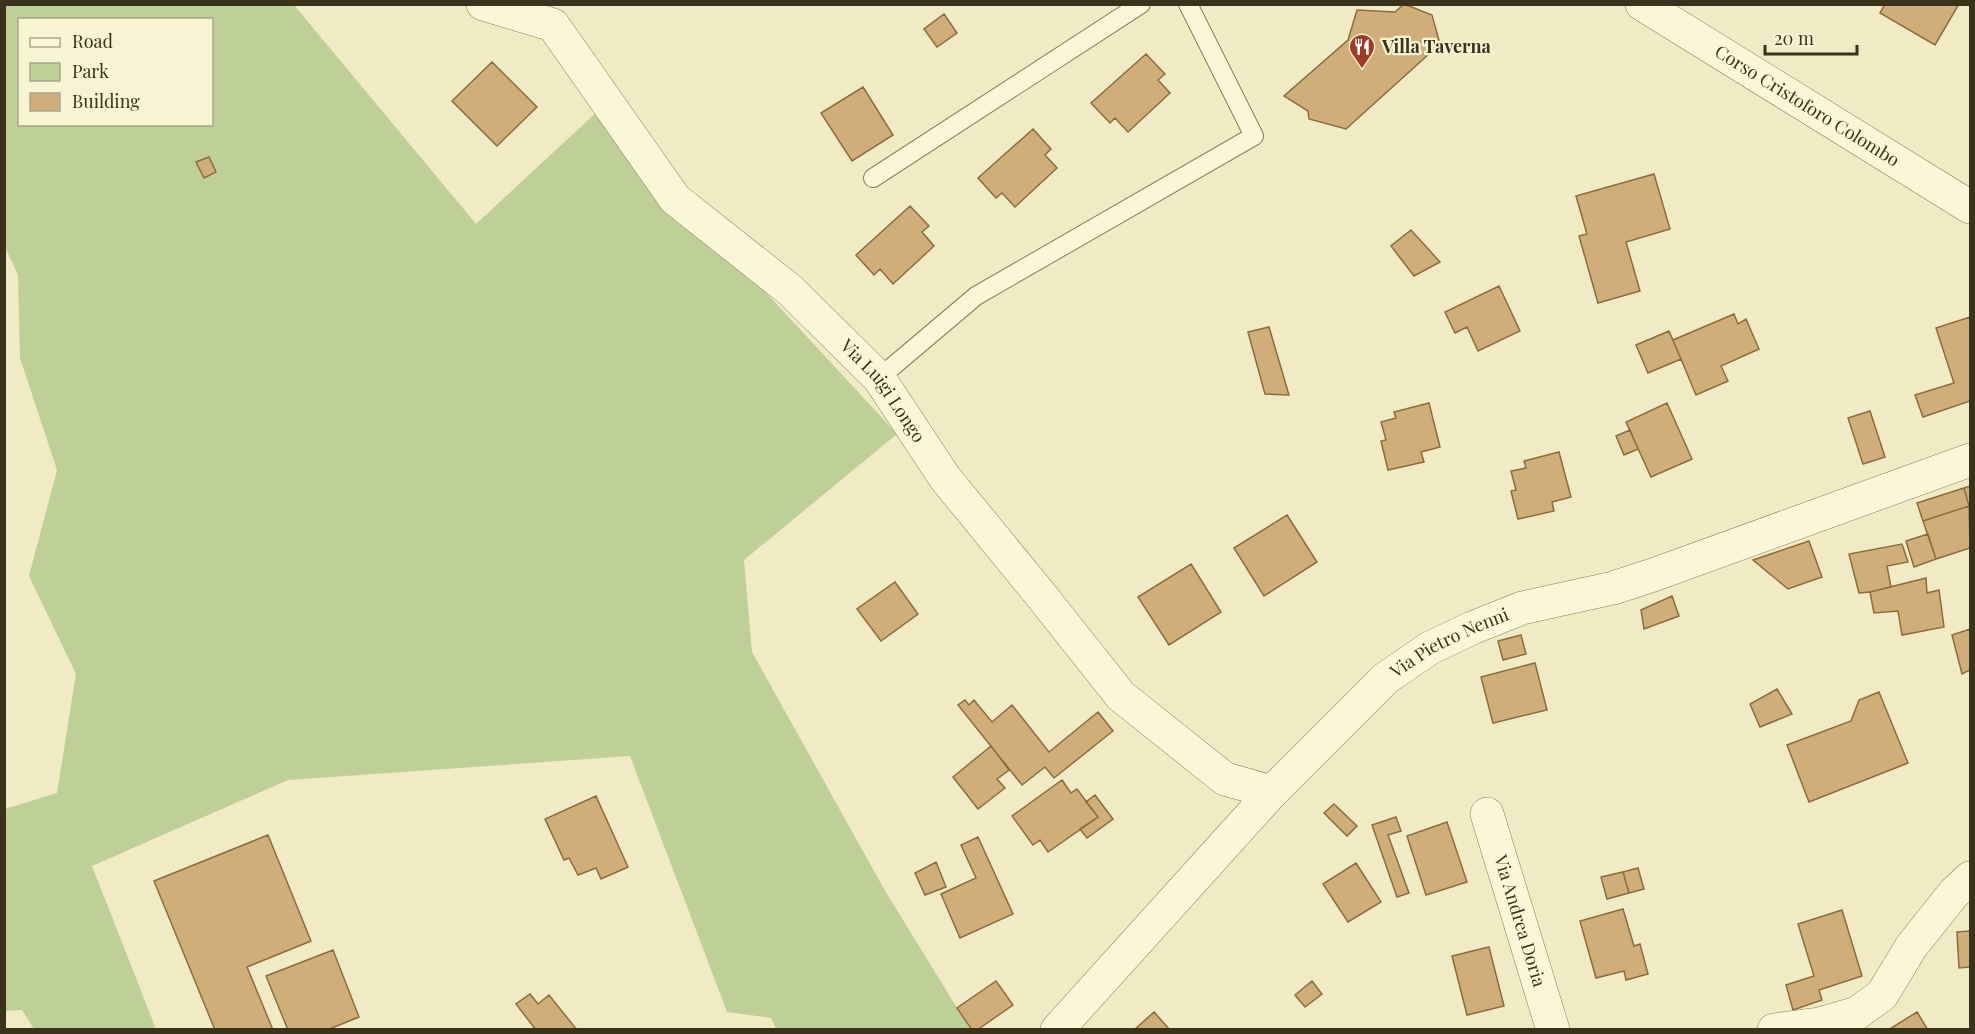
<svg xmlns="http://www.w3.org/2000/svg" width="1975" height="1034" font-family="'Playfair Display',serif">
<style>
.green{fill:#becf98;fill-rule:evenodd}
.building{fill:#d0ae79;stroke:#8c6c3e;stroke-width:1.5}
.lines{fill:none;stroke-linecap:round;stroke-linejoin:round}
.service-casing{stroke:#8c7e5a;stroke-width:20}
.minor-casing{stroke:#8c7e5a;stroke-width:34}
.tertiary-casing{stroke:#8c7e5a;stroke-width:34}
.service{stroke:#faf7d8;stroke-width:18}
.minor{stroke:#faf7d8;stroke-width:33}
.tertiary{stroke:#faf7d8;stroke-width:33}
.labels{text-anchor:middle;stroke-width:4.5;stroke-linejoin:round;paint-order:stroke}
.poi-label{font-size:18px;font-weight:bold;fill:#3b321e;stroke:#f7f4d4;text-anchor:start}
.street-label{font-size:18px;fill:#3b321e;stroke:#f7f4d4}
</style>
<rect width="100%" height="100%" fill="#f0ebc4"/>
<path class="green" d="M 5,5 L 294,5 L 476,224 L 598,111 L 897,434 L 744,560 L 752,652 L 884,889 L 970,1029 L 776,1029 L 771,1018 L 727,1012 L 630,756 L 288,780 L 92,866 L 156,1029 L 34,1029 L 22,1010 L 5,1011 L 5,809 L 57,793 L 76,674 L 29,576 L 57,470 L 20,358 L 18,275 L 5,247 ZM 20,20 L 212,20 L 212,124 L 20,124 Z"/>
<path class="building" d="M 1404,4 L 1432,15 L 1440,44 L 1346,129 L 1309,119 L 1308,111 L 1284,96 L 1348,40 L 1357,10 L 1395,12 Z
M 1885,4 L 1959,4 L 1935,45 L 1880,13 Z
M 944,14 L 957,33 L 937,47 L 924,29 Z
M 1146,54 L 1165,74 L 1158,80 L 1170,93 L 1128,132 L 1115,118 L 1110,123 L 1091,103 Z
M 492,62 L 537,107 L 497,146 L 452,101 Z
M 863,87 L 893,135 L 852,161 L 821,113 Z
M 1033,129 L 1051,149 L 1045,155 L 1057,168 L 1015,207 L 1002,193 L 996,198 L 978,178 Z
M 209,157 L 216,172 L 204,178 L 196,162 Z
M 1654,174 L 1670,229 L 1626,242 L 1640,291 L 1598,303 L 1579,236 L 1587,234 L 1576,196 Z
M 910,206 L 929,226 L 922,232 L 934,246 L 893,284 L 880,269 L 874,275 L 856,255 Z
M 1411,230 L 1440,262 L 1414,276 L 1391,246 Z
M 1499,286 L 1520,331 L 1478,351 L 1467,327 L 1455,333 L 1445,312 Z
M 1734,314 L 1738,324 L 1746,319 L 1759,349 L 1721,366 L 1728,381 L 1696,395 L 1673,340 Z
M 1970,317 L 1970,401 L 1923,417 L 1915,395 L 1954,383 L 1936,328 Z
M 1269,327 L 1289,395 L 1265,394 L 1248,332 Z
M 1669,331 L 1681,359 L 1648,373 L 1636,345 Z
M 1429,403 L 1440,447 L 1421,452 L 1424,462 L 1388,470 L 1381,441 L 1386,440 L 1381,422 L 1396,418 L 1394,412 Z
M 1667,403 L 1692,459 L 1651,477 L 1626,422 Z
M 1870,411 L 1885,457 L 1863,464 L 1848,418 Z
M 1630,430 L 1638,449 L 1624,455 L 1616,436 Z
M 1559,452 L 1571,497 L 1552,502 L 1554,511 L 1518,519 L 1511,491 L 1516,490 L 1511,471 L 1526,468 L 1524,461 Z
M 1970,486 L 1970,510 L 1964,488 Z
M 1964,488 L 1969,506 L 1923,521 L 1917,503 Z
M 1969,506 L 1970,548 L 1936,559 L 1923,521 Z
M 1287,515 L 1317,562 L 1264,596 L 1234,548 Z
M 1928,534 L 1936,559 L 1914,567 L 1906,541 Z
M 1809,541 L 1822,577 L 1788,589 L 1753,560 Z
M 1902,544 L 1908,562 L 1887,566 L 1891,587 L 1870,592 L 1859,593 L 1849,554 Z
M 1191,564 L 1221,612 L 1169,645 L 1138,597 Z
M 1926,578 L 1927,593 L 1939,590 L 1944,627 L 1902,635 L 1898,611 L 1874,613 L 1870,592 Z
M 895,582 L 918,614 L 881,641 L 857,609 Z
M 1672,596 L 1679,616 L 1644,629 L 1641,610 Z
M 1970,629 L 1970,670 L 1962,674 L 1952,635 Z
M 1521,635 L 1526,654 L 1503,660 L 1498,641 Z
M 1535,663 L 1547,710 L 1493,723 L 1481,677 Z
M 1777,689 L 1792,714 L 1760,727 L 1750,704 Z
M 1879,692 L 1908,763 L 1809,802 L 1787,745 L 1851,721 L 1859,700 Z
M 965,700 L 969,705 L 974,700 L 992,722 L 1012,705 L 1049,752 L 1098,712 L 1113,731 L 1054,778 L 1045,767 L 1022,785 L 958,705 Z
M 991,746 L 1009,770 L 997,779 L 1005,788 L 978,809 L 953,777 Z
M 1062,780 L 1071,793 L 1077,789 L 1098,817 L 1048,852 L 1040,840 L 1033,845 L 1012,816 Z
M 1095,795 L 1113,819 L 1087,838 L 1080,829 L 1098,817 L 1086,802 Z
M 596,796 L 628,867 L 601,879 L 596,868 L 578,875 L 569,858 L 564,860 L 545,819 Z
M 1334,804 L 1357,826 L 1347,836 L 1324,813 Z
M 1396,817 L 1401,831 L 1388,835 L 1409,893 L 1397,897 L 1372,825 Z
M 1447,822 L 1467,882 L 1426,895 L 1407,836 Z
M 268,835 L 311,941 L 247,967 L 273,1030 L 215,1030 L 154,881 Z
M 978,837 L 1013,914 L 960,938 L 941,894 L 976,878 L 961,845 Z
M 936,862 L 946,887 L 925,895 L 915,873 Z
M 1356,863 L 1381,902 L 1348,922 L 1323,884 Z
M 1638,868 L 1644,889 L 1629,893 L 1623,872 Z
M 1623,872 L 1629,893 L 1607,899 L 1601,877 Z
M 1623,909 L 1634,946 L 1640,944 L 1648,974 L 1626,980 L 1624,971 L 1596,978 L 1580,921 Z
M 1842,910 L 1862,976 L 1819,990 L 1822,1000 L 1793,1010 L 1786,985 L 1814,976 L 1798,924 Z
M 1970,931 L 1970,967 L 1959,968 L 1957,932 Z
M 1489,947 L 1504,1006 L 1467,1015 L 1452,956 Z
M 333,950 L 359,1017 L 327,1030 L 288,1030 L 266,976 Z
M 996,981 L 1013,1005 L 977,1030 L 972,1030 L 957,1008 Z
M 1312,981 L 1322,994 L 1305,1007 L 1295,995 Z
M 530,994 L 538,1004 L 549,995 L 577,1030 L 536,1030 L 516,1004 Z
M 1154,1012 L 1170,1030 L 1134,1030 Z
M 1917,1012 L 1928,1030 L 1888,1030 Z"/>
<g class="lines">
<defs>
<path id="service" d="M 873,178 L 1141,4
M 879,378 L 976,296 L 1254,136 L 1188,4"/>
<g id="minor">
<path id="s1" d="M 483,4 L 553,25 L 675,199 L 790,290 L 879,378 L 945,478 L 1040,594 L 1121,696 L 1225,779 L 1272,792"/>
<path id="s2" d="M 1487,814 L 1553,1030"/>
<path id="s3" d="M 1057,1030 L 1272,792 L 1386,678 L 1430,648 L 1472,628 L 1522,608 L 1613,588 L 1653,575 L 1970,460"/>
<path d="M 1774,1030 L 1819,1024 L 1857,1013 L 1882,995 L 1911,947 L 1954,893 L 1970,878"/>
</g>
<g id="tertiary">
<path id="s4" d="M 1642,4 L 1970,207"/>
</g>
</defs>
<use href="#service" class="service-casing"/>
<use href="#minor" class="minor-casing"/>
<use href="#tertiary" class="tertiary-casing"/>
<use href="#service" class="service"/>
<use href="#minor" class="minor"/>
<use href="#tertiary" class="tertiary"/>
</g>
<defs>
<symbol id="restaurant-pin" viewBox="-11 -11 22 30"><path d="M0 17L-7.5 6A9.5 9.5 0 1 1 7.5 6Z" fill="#9d3d27" stroke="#f7f4d4"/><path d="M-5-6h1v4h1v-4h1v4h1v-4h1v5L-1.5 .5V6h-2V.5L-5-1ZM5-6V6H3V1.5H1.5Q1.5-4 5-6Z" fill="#fff"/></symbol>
</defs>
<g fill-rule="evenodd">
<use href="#restaurant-pin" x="1347" y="32" width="30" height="40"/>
</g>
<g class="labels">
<g class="poi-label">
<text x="1382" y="53">Villa Taverna</text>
</g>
<g class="street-label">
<text dy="6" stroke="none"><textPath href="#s4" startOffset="194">Corso Cristoforo Colombo</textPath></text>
<text dy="6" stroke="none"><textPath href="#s1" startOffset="570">Via Luigi Longo</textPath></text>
<text dy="6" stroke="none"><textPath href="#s3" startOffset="555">Via Pietro Nenni</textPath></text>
<text dy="6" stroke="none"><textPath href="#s2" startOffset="112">Via Andrea Doria</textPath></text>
</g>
</g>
<rect width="1975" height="1034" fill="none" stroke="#3b321e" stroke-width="12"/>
<rect x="18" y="18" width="195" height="108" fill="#f7f4d4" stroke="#aca68b" stroke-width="1.5"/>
<rect x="30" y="38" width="30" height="9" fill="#faf7d8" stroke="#aca68b" stroke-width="1.5"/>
<text x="72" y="48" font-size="18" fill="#3b321e">Road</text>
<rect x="30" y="63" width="30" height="18" fill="#becf98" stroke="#aca68b" stroke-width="1.5"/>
<text x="72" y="78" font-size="18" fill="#3b321e">Park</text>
<rect x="30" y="93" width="30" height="18" fill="#d0ae79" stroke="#aca68b" stroke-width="1.5"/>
<text x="72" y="108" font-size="18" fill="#3b321e">Building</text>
<path d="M1765 45v9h92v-9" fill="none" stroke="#3b321e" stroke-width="3"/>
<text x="1774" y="45" font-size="18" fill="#3b321e" stroke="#f7f4d4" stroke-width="4.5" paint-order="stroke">20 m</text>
</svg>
